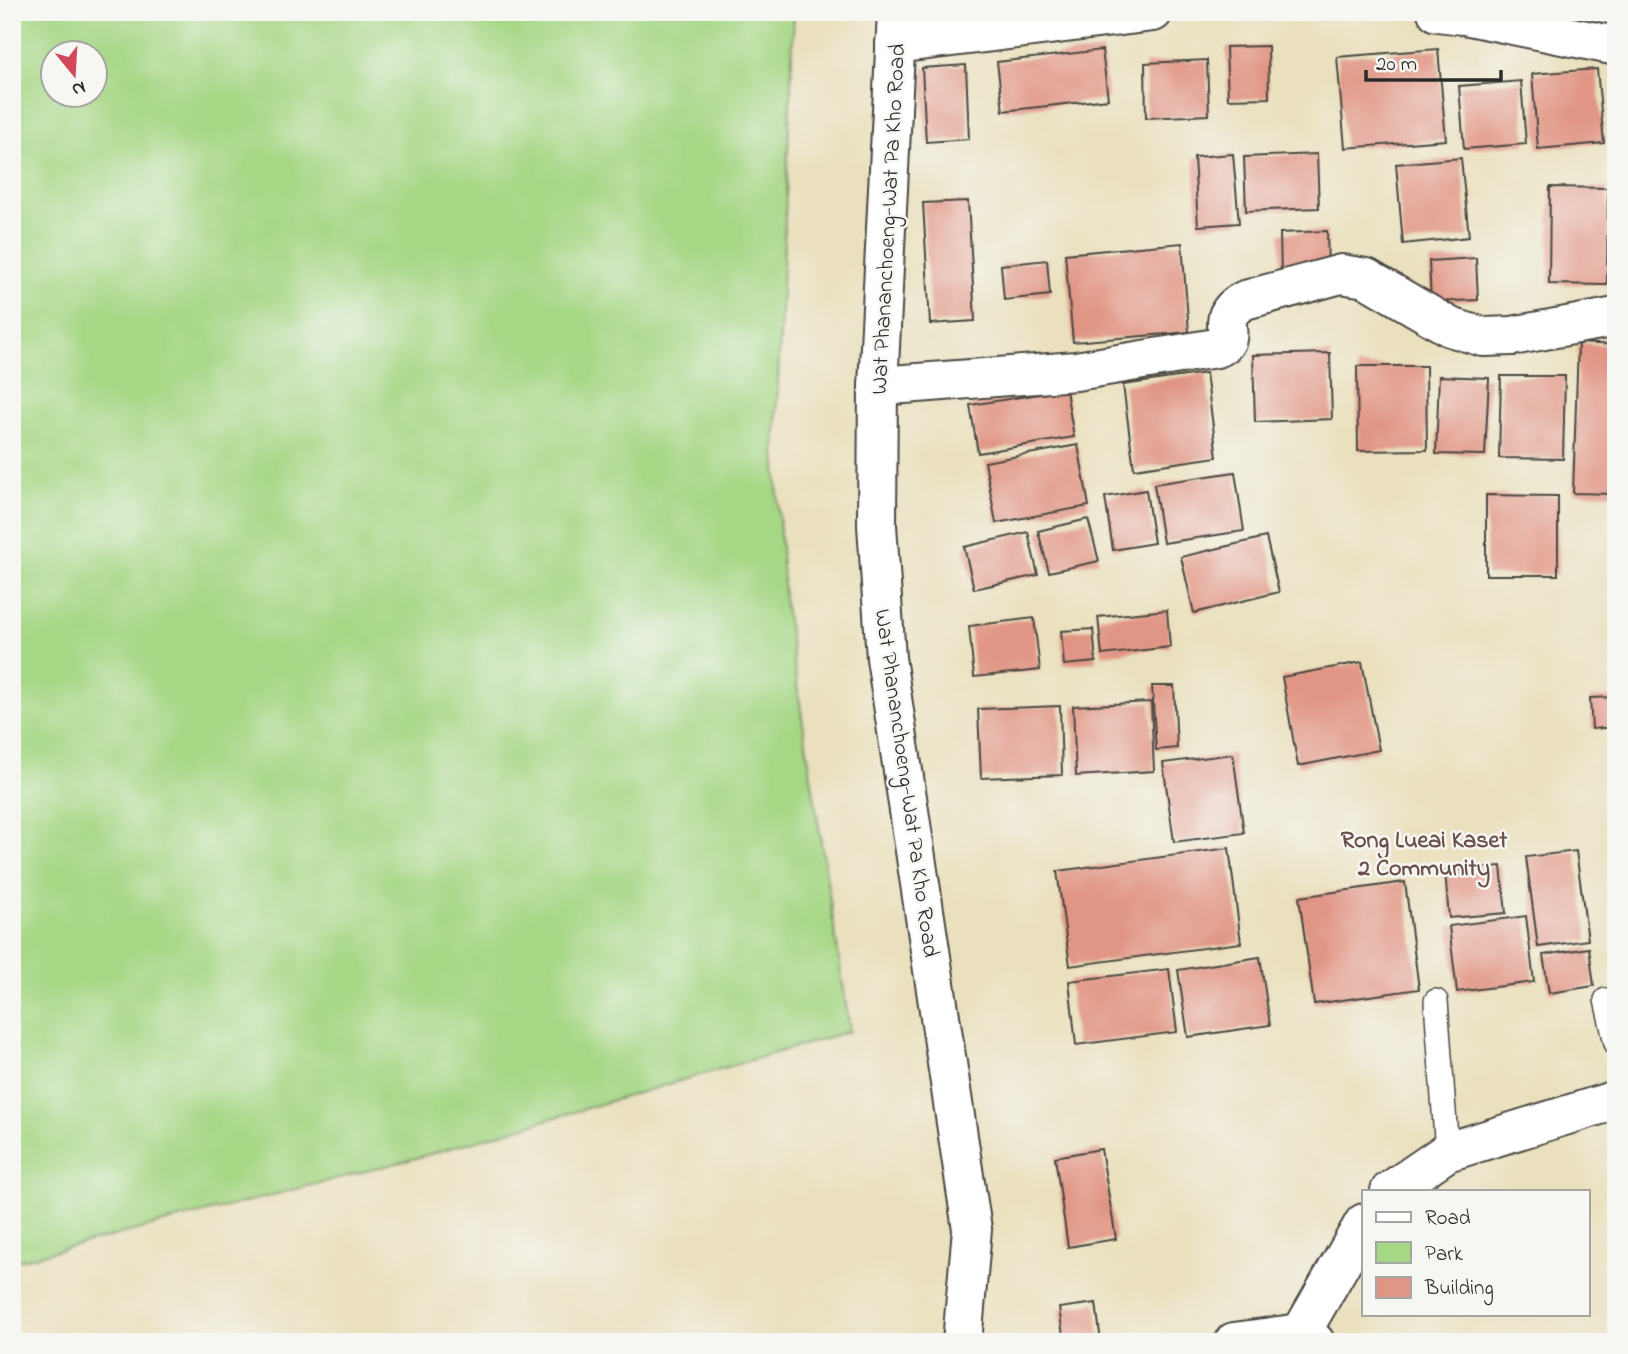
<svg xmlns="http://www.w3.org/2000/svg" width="1628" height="1354" font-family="'Indie Flower',sans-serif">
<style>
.green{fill:#a6d785;stroke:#688158;stroke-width:2;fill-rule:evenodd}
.building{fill:#e19685}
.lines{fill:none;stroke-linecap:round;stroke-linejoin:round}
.service-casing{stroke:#484641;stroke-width:26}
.minor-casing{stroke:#484641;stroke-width:42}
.secondary-casing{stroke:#484641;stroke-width:42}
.service{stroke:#fff;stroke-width:23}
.minor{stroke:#fff;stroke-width:38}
.secondary{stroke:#fff;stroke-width:38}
.labels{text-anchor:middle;stroke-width:5;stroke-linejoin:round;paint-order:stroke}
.street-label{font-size:23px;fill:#2b2b2b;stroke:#f6f6f2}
.neighbourhood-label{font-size:24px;font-weight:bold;fill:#6b504a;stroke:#f6f6f2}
</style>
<rect width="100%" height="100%" fill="#f6f6f2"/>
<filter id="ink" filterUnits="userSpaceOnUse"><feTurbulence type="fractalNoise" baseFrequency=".0143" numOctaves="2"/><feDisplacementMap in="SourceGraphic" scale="14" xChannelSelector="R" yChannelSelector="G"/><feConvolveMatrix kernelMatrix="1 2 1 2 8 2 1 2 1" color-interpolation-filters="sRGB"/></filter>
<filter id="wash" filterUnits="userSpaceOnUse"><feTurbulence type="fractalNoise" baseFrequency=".00686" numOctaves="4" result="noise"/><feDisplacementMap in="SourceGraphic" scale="28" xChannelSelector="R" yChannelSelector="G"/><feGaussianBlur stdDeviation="1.57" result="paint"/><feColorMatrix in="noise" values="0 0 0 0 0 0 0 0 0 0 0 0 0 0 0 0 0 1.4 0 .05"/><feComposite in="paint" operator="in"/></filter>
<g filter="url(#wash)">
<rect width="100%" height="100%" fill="#eae0bd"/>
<path class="green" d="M 12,12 L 794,12 L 775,449 L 784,599 L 850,1031 L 413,1159 L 12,1262 ZM 52,52 L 94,52 L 94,94 L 52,94 Z"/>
<g id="blocks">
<path class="building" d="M 1268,46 L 1269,98 L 1228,99 L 1226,47 Z
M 1438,49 L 1446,140 L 1345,148 L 1337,57 Z
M 1102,50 L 1108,99 L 1003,111 L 997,62 Z
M 1207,60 L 1209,115 L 1146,118 L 1145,63 Z
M 966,65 L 969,139 L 926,142 L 922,68 Z
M 1597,69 L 1604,143 L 1538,149 L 1532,74 Z
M 1521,81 L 1526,144 L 1464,149 L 1459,86 Z
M 1233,154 L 1239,223 L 1198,226 L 1194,157 Z
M 1317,154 L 1319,208 L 1246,211 L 1244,157 Z
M 1461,158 L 1469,237 L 1403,244 L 1396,164 Z
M 1550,187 L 1608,188 L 1607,285 L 1549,284 Z
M 968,201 L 975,321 L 930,324 L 923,203 Z
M 1327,231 L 1328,272 L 1281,274 L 1280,233 Z
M 1182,243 L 1189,332 L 1073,342 L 1065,254 Z
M 1476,258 L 1478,300 L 1431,302 L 1429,261 Z
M 1047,260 L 1050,295 L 1004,300 L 1001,265 Z
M 1578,343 L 1616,345 L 1616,494 L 1573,493 Z
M 1330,353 L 1332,419 L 1255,422 L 1253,355 Z
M 1357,366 L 1426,366 L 1427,450 L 1358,451 Z
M 1206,373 L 1217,457 L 1134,469 L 1123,385 Z
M 1439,376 L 1489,378 L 1485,455 L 1436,454 Z
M 1501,376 L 1565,376 L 1563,459 L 1499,458 Z
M 1066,390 L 1074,437 L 978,453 L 970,405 Z
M 1078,445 L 1089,506 L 996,523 L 985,462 Z
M 1235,472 L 1244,531 L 1163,543 L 1154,484 Z
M 1146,490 L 1154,543 L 1113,550 L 1105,497 Z
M 1486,495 L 1558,496 L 1558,575 L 1486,575 Z
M 1088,519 L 1099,561 L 1049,572 L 1038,531 Z
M 1028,532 L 1038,575 L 974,589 L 964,547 Z
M 1266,537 L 1279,592 L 1194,613 L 1181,557 Z
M 1167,610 L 1170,647 L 1102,655 L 1098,617 Z
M 1034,618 L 1040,670 L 974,677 L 969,626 Z
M 1093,629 L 1096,662 L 1064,665 L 1061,631 Z
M 1362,662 L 1379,750 L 1298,766 L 1282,677 Z
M 1152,686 L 1174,686 L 1177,748 L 1156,750 Z
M 1616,697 L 1616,727 L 1592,729 L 1590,698 Z
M 1151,702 L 1154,771 L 1076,776 L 1073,706 Z
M 1060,706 L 1062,775 L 981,778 L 978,709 Z
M 1233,754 L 1244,833 L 1174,842 L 1163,763 Z
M 1229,848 L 1241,943 L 1070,966 L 1057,871 Z
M 1576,851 L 1588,940 L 1538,947 L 1526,857 Z
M 1501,866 L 1506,913 L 1449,918 L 1445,871 Z
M 1405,882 L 1419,989 L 1314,1004 L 1299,897 Z
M 1526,916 L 1534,982 L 1457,992 L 1449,926 Z
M 1589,948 L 1594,986 L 1549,993 L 1543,955 Z
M 1260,957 L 1270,1025 L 1188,1037 L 1178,970 Z
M 1169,969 L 1177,1032 L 1076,1045 L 1069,981 Z
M 1101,1149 L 1116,1239 L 1068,1247 L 1055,1157 Z
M 1096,1303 L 1101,1342 L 1064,1342 L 1059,1308 Z"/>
</g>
</g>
<g filter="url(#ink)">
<use href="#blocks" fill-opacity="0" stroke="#484641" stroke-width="2"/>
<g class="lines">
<defs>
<path id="service" d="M 1606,1000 L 1616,1043
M 1436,1001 L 1447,1152"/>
<path id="minor" d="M 1437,12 L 1464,15 L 1616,46
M 895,44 L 1153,12
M 878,386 L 1076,371 L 1216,348 C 1243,339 1209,318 1245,300 L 1341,274 L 1366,278 L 1450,327 L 1483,337 L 1512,336 L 1616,317
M 1390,1191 L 1447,1152 L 1616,1100
M 1301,1333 L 1364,1223
M 1234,1342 L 1301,1333 L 1315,1342"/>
<path id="secondary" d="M 897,12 L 878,386 L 877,525 L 886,658 L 972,1229 L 962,1342"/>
</defs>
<use href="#service" class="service-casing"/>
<use href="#minor" class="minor-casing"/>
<use href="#secondary" class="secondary-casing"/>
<use href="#service" class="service"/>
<use href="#minor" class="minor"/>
<use href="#secondary" class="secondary"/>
</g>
</g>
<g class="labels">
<g class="street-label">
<text transform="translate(887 219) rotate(-87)" y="8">Wat Phananchoeng-Wat Pa Kho Road</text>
<text transform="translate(908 783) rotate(82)" y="8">Wat Phananchoeng-Wat Pa Kho Road</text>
</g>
<g class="neighbourhood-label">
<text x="1424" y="847">Rong Lueai Kaset<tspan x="1424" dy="28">2 Community</tspan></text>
</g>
</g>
<rect width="1628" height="1354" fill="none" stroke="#f6f6f2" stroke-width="42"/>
<rect x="1362" y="1190" width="228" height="126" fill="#f6f6f2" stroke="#a5a5a2" stroke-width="2"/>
<rect x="1376" y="1212" width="35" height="10" fill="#ffffff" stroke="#a5a5a2" stroke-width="2"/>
<text x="1425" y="1224" font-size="21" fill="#2b2b2b">Road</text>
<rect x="1376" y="1242" width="35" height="21" fill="#a6d785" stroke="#a5a5a2" stroke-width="2"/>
<text x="1425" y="1260" font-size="21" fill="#2b2b2b">Park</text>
<rect x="1376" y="1277" width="35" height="21" fill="#e19685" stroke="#a5a5a2" stroke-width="2"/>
<text x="1425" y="1294" font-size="21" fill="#2b2b2b">Building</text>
<g transform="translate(74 74) rotate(162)"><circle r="33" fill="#f6f6f2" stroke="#a5a5a2" stroke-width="2"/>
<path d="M0-5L12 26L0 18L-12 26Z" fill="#d1495b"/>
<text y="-10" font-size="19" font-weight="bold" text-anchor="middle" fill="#2b2b2b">N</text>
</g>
<path d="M1366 70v10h135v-10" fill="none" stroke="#2b2b2b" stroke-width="3.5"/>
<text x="1376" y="70" font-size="21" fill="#2b2b2b" stroke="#f6f6f2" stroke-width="5" paint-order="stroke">20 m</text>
</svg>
